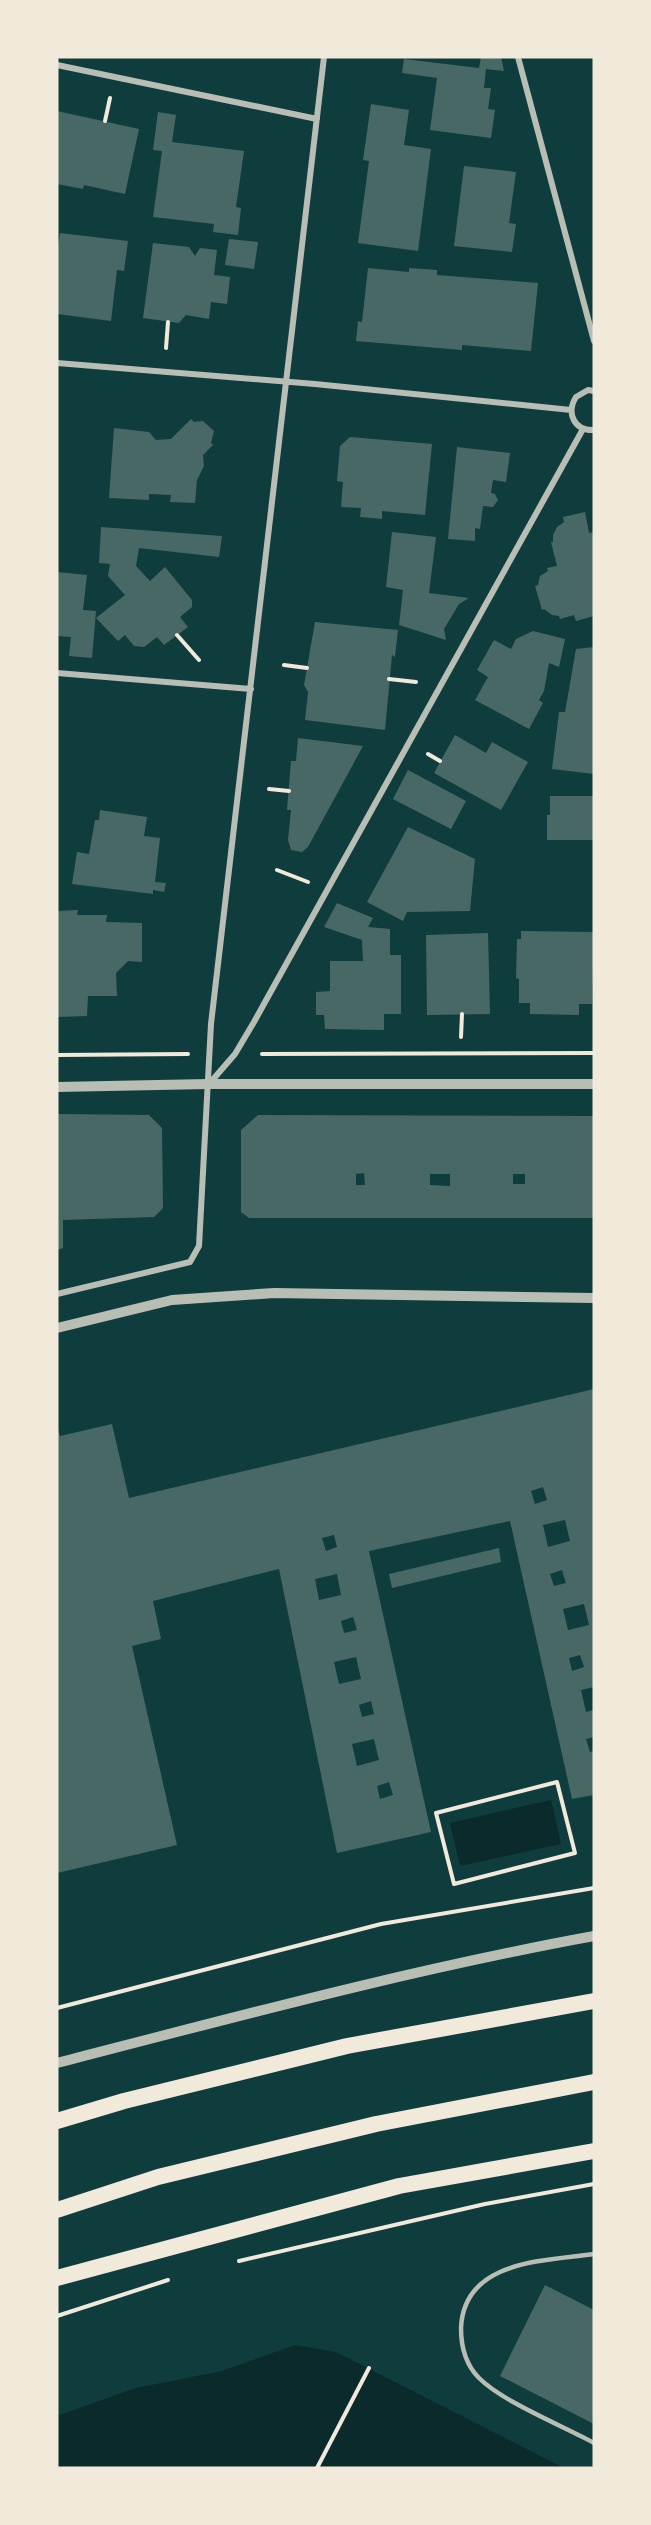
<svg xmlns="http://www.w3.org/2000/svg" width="651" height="2525" font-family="'Fira Sans',sans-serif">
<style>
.water{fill:#0a2a2b}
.building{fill:#486865;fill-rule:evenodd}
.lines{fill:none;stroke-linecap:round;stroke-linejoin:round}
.path{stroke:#f1e9da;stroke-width:4}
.service{stroke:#b8beb3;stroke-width:4.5}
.minor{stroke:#b8beb3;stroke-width:6}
.tertiary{stroke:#b8beb3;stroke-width:10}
.trunk{stroke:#f1e9da;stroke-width:16}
</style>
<rect width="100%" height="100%" fill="#0f3d3e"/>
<path class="water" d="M 551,1800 L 561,1844 L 460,1866 L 450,1823 Z
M 295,2345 L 336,2352 L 564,2468 L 57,2468 L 57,2416 L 136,2388 L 222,2371 Z"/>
<path class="building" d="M 481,57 L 501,57 L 504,71 L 486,69 L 484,88 L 491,88 L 488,109 L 495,110 L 491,138 L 430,130 L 437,78 L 402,73 L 404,59 L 479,68 Z
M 371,104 L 409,110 L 404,145 L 431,149 L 418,251 L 358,243 L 369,161 L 363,160 Z
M 57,111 L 139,129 L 125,194 L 84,185 L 83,189 L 57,184 Z
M 158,112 L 176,115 L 172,142 L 244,151 L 236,207 L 241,208 L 238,235 L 213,232 L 214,224 L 153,217 L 162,151 L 153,150 Z
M 464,166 L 516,172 L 509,223 L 516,224 L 512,252 L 454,246 Z
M 60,233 L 128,241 L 124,271 L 117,270 L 111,321 L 57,314 L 57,254 Z
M 229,239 L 258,242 L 254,269 L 225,265 Z
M 153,243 L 189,247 L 195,256 L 200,248 L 217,250 L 214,275 L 230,277 L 227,304 L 211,302 L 209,319 L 186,315 L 179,323 L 143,318 Z
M 368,268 L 409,272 L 409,268 L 437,270 L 437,275 L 538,283 L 531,351 L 462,345 L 462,350 L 356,341 L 358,321 L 362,322 Z
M 191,419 L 194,422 L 203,421 L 214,431 L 211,443 L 213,445 L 203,455 L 204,466 L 197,480 L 195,503 L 170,502 L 171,495 L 149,494 L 149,500 L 109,498 L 114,428 L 149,432 L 156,440 L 171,439 Z
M 350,437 L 432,444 L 425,515 L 382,511 L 382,519 L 360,517 L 361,508 L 341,507 L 343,482 L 337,481 L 340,446 Z
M 457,447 L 510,453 L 506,482 L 493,480 L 491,493 L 495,494 L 498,500 L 493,507 L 483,506 L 480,529 L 475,528 L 475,541 L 448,539 Z
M 585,512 L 589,533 L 594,532 L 594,616 L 576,621 L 574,615 L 560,619 L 559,616 L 552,615 L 544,609 L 542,610 L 535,586 L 538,585 L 540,576 L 548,571 L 547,568 L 557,566 L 551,542 L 553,542 L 553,535 L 557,527 L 564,522 L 563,517 Z
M 101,527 L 222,536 L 219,557 L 139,548 L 136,566 L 150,581 L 165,567 L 192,600 L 192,607 L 180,617 L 188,627 L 164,645 L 157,637 L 144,647 L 134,646 L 125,635 L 118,641 L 96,618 L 125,595 L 108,576 L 110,564 L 99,563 Z
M 392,532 L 436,537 L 429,593 L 469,598 L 459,604 L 444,629 L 446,640 L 399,625 L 403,590 L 386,587 Z
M 57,572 L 87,575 L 83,610 L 96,611 L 92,658 L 69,656 L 71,637 L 57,636 Z
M 315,622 L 398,630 L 395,657 L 392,655 L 385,730 L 305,720 L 308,692 L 304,685 Z
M 533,631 L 565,639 L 559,667 L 549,663 L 544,691 L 539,700 L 543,703 L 529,729 L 475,700 L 488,677 L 477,670 L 494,640 L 511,649 L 516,639 Z
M 594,647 L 594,774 L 552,769 L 559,712 L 565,712 L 576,649 Z
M 455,735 L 486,753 L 492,742 L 528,762 L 501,810 L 434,773 Z
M 298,738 L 363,746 L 308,847 L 302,852 L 291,850 L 288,840 L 291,810 L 287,810 L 291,761 L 296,761 Z
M 408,770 L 466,801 L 451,829 L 393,799 Z
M 550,796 L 594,796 L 594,840 L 547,840 L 547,815 L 550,815 Z
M 100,810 L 147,817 L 144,836 L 160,838 L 155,882 L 166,883 L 164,892 L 153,890 L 153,894 L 72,884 L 77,852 L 89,854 L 95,820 L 99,820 Z
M 408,827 L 475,859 L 470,911 L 407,912 L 403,921 L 367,902 Z
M 337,903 L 373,918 L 368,927 L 390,929 L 390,955 L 401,955 L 401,1014 L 384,1014 L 384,1030 L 325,1029 L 324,1015 L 316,1015 L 316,992 L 330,991 L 330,961 L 363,961 L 362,940 L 324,927 Z
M 78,910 L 77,915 L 107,915 L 106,922 L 142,923 L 142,962 L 128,961 L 116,973 L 117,996 L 88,996 L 87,1016 L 57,1017 L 57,911 Z
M 521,931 L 594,932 L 592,1004 L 579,1004 L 579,1015 L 530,1014 L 530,1003 L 519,1003 L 519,979 L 516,978 L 517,939 L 521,939 Z
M 488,933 L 490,1014 L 427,1015 L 426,935 Z
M 57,1114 L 149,1115 L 162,1128 L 163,1208 L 154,1217 L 63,1220 L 63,1248 L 57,1250 Z
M 258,1115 L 594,1116 L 594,1218 L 249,1218 L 241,1212 L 241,1130 ZM 364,1173 L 365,1185 L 356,1185 L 356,1174 ZM 430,1174 L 450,1174 L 450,1186 L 430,1185 ZM 513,1174 L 525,1174 L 525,1184 L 513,1184 Z
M 594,1389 L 594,1687 L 581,1690 L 586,1712 L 594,1710 L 594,1737 L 586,1739 L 590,1752 L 594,1751 L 594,1795 L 572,1799 L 510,1521 L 369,1551 L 431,1832 L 337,1853 L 279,1569 L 153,1601 L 161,1639 L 132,1646 L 177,1845 L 57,1873 L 57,1426 L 60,1436 L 112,1424 L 129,1498 ZM 543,1487 L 547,1500 L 535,1504 L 531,1491 ZM 565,1520 L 570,1541 L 548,1547 L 543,1525 ZM 334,1535 L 337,1547 L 326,1551 L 322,1538 ZM 562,1570 L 566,1583 L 554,1586 L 550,1574 ZM 337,1574 L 341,1595 L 319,1600 L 315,1579 ZM 584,1604 L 589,1625 L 568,1630 L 563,1609 ZM 353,1617 L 357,1630 L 344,1633 L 341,1621 ZM 580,1655 L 584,1667 L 572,1671 L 569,1658 ZM 356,1657 L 361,1679 L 339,1684 L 334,1662 ZM 371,1701 L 374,1714 L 362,1717 L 359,1705 ZM 374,1739 L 379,1760 L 357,1766 L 352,1744 ZM 389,1782 L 393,1795 L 380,1799 L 377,1786 Z
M 499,1548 L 501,1562 L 392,1588 L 389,1574 Z
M 545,2285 L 594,2310 L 594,2424 L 500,2376 Z"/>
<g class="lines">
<path class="path" d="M 105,121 L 110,98
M 166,348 L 168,322
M 177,635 L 199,660
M 284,665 L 307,668
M 389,679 L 416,682
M 428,754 L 440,761
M 269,789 L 289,791
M 277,870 L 308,882
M 461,1037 L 462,1014
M 262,1054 L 594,1053
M 57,1055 L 188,1054
M 557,1782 L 575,1853 L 454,1884 L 436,1813 Z
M 57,2008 L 381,1924 L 594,1888
M 239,2261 L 485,2204 L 594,2184
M 57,2316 L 168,2280
M 317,2468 L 369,2368"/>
<path class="service" d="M 594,2254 C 544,2261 464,2260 461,2328 C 461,2346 466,2365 479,2378 C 503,2402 563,2426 594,2443"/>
<path class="minor" d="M 518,57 L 594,341
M 57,65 L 317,119
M 57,363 L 315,384 L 571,410
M 594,391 L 588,390 L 576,397 C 566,413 574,431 594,430
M 57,673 L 251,689
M 209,1084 L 235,1054 L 254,1022 L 583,429
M 57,1294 L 190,1262 L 199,1246 L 211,1024 L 324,57"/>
<path class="tertiary" d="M 57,1087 L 208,1084 L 594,1084
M 57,1328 L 172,1300 L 274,1293 L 594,1298
M 57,2063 C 235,2017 413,1969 594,1936"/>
<path class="trunk" d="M 57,2121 L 124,2101 L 347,2046 L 594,2001
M 57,2210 L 158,2177 L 376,2124 L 594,2082
M 57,2278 L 399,2186 L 594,2151"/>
</g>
<rect width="651" height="2525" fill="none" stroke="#f1e9da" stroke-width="117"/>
</svg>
